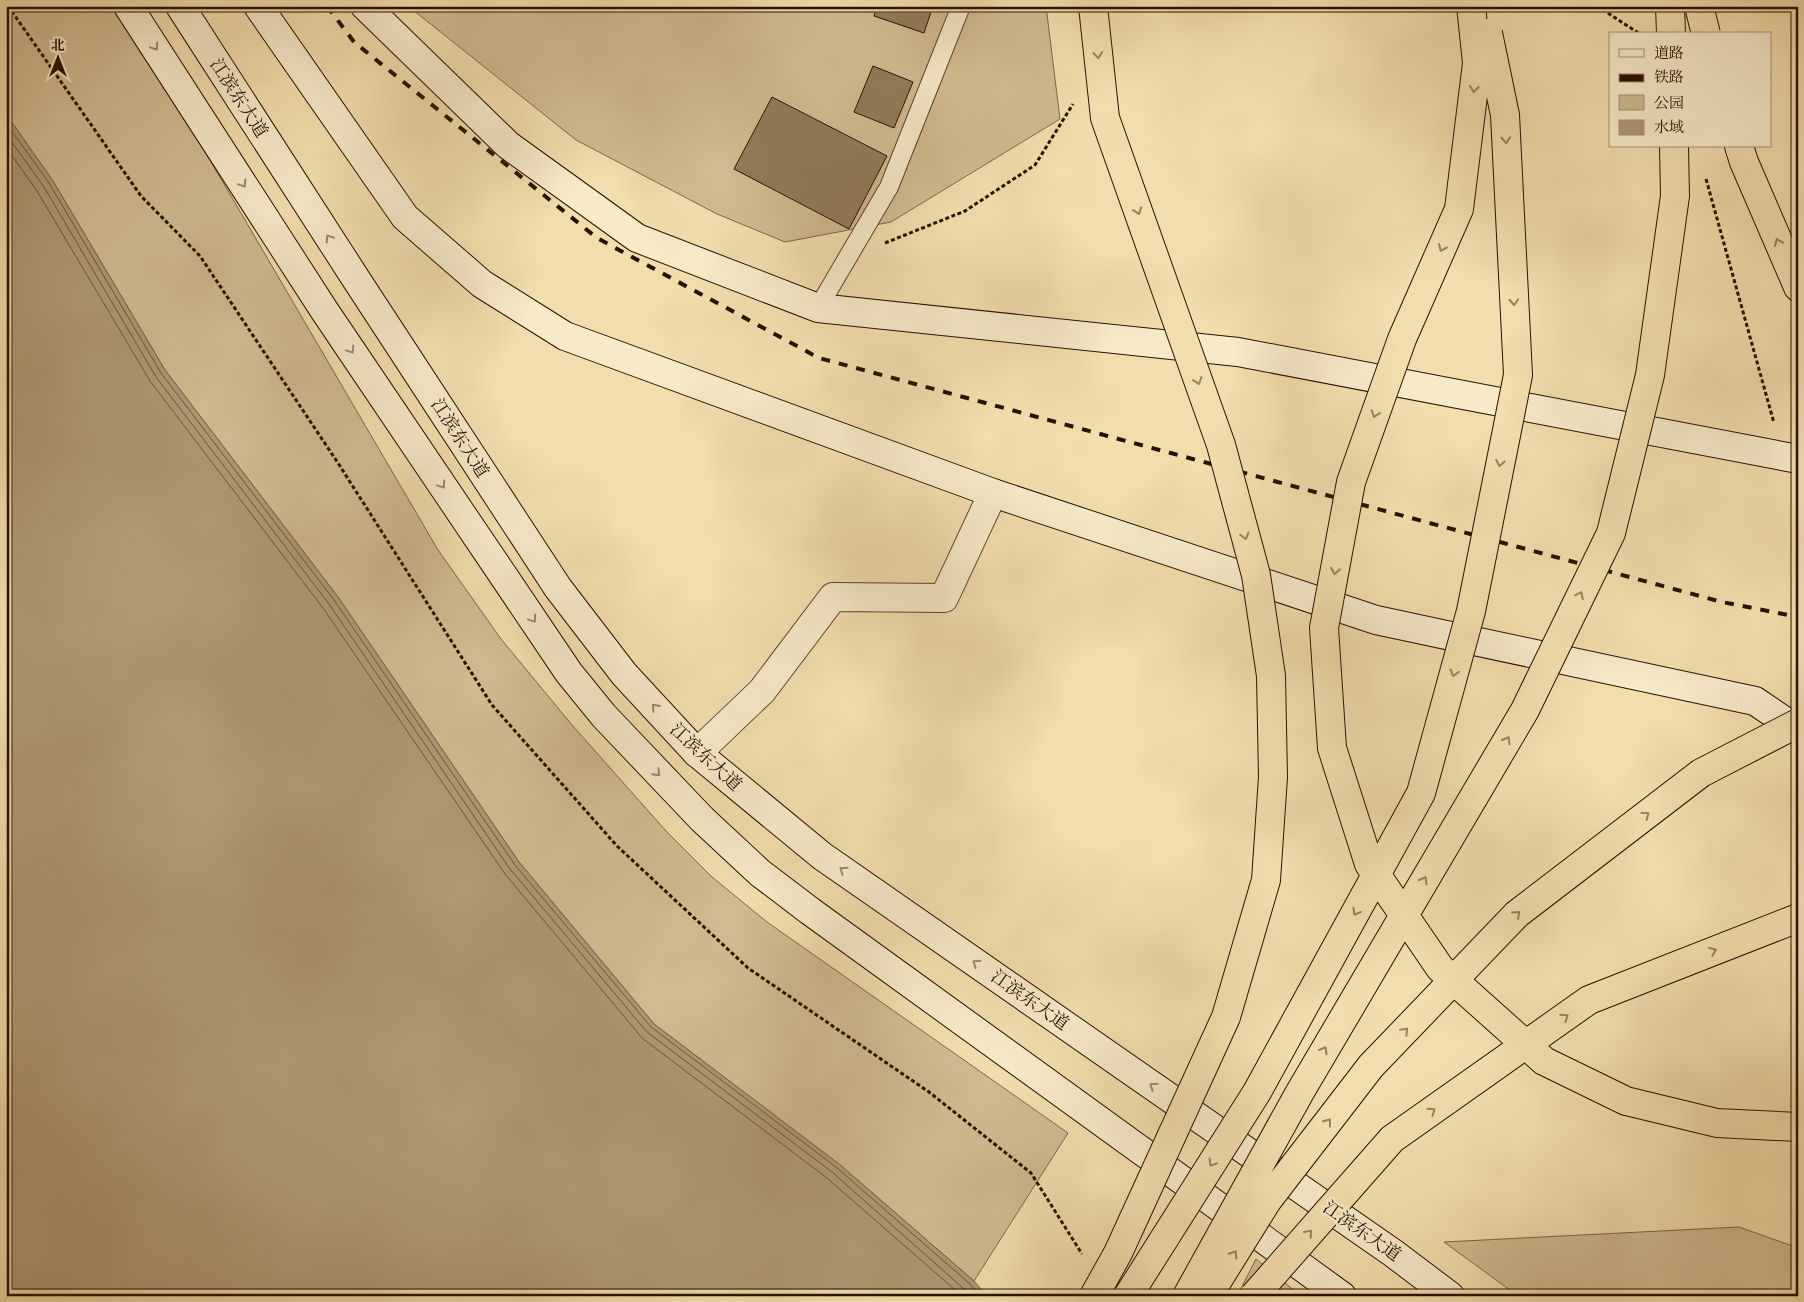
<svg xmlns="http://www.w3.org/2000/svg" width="1804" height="1302" font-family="'Sorts Mill Goudy','Noto Serif SC',serif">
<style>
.green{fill:#cfbb8f;stroke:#7c6648}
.water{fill:#ad9872;stroke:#786244}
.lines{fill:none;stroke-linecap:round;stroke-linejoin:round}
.shore{stroke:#6a5439;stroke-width:1}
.building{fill:#917b59;stroke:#281000}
.lane-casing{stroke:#5a442b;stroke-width:20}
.street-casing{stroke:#5a442b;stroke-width:30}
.secondary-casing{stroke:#281000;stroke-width:30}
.highway-casing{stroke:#281000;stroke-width:30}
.path{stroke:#281000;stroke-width:3;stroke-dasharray:4 2.5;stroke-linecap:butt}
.lane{stroke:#f6eac9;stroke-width:18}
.street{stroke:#f6eac9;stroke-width:28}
.secondary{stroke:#f6eac9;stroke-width:28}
.highway{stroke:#f1deac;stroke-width:28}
.rail{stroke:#281000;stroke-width:4;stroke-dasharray:9 9;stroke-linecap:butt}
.highway-bridge-casing{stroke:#281000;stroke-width:30;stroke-linecap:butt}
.highway-bridge{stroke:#f1deac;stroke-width:28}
.oneway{stroke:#99886f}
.oneway2{stroke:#97815f}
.labels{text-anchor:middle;stroke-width:5;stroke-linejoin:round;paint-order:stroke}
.street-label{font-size:18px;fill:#281000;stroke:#f6eac9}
</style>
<rect width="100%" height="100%" fill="#f1deac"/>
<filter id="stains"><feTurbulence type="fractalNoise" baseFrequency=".004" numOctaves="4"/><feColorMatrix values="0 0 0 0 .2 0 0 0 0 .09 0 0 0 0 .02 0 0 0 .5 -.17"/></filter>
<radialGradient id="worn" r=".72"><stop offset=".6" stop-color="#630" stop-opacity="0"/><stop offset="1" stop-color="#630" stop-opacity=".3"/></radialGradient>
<path class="green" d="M 6,6 L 111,6 L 176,102 L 438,550 L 501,639 L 572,725 L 666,831 L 712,877 L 767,922 L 1068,1133 L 974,1281 L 839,1164 L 654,1024 L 519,862 L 338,597 L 165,370 L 53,181 L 6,114 Z
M 408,6 L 1046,6 L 1060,119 L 891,222 L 785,242 L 717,214 L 576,140 Z
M 1739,1227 L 1798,1248 L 1798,1296 L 1518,1296 L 1444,1242 Z
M 1256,1259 L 1301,1296 L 1237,1296 Z"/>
<path class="water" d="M 6,114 L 53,181 L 165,370 L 338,597 L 519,862 L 654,1024 L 839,1164 L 974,1281 L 987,1296 L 6,1296 Z"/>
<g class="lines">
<path class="shore" d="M 6,123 L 49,183 L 161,373 L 334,600 L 515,865 L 651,1027 L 836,1167 L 970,1284 L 980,1296
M 6,134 L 44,187 L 156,377 L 329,604 L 510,869 L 647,1032 L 832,1172 L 972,1296
M 6,147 L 37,191 L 150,381 L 323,608 L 505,874 L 642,1038 L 827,1178 L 962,1296"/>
</g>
<path class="building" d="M 877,6 L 933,6 L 924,33 L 874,16 Z
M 873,66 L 913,82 L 894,128 L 854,112 Z
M 772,97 L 887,156 L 849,229 L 734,169 Z"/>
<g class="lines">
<defs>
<path id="lane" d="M 818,308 L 889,187 L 961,6"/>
<path id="street" d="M 697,753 L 762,691 L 833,597 L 944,598 L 993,493"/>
<path id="secondary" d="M 128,6 L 324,310 L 569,673 L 604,716 L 702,819 L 760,873 L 810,911 L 1342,1296
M 180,6 L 356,279 L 558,588 L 624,674 L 697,753 L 822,856 L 1393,1253 L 1450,1296
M 258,6 L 405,217 L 482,284 L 565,336 L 993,493 L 1376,620 L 1755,701 L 1798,730
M 365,6 L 508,145 L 637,238 L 818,308 L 1238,352 L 1798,459"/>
<path id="highway" d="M 1670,6 L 1671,34
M 1739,146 L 1744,162 L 1798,287"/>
</defs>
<use href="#lane" class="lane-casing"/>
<use href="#street" class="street-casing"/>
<use href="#secondary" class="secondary-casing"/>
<use href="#highway" class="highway-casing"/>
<path class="path" d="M 8,6 L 141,196 L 200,256 L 338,463 L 492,705 L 617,846 L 748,968 L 929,1092 L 1031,1173 L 1082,1254
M 1597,6 L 1640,34
M 1706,179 L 1774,423
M 885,243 L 965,211 L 1035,165 L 1073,104"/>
<use href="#lane" class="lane"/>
<use href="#street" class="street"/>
<use href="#secondary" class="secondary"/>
<use href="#highway" class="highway"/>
<path class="rail" d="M 327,6 L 354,42 L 597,238 L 819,358 L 1722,602 L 1798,617"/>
<defs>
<path id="highway-bridge" d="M 1093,6 L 1105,118 L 1221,445 L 1256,575 L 1271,676 L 1273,777 L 1266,880 L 1226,1017 L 1118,1253 L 1094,1296
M 1471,6 L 1477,63 L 1459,209 L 1402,339 L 1351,482 L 1324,628 L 1332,748 L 1369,864 L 1440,968 L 1544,1061 L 1626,1101 L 1717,1123 L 1798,1127
M 1699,6 L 1706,34
M 1128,1296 L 1257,1092 L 1421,793 L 1471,611 L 1518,375 L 1505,115 L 1488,33
M 1187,1296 L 1300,1092 L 1525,710 L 1611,533 L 1650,375 L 1675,196 L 1674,146
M 1208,1296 L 1267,1201 L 1371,1066 L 1517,914 L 1701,773 L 1798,723
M 1254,1296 L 1392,1139 L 1589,1000 L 1798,918"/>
</defs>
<use href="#highway-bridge" class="highway-bridge-casing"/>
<use href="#highway-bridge" class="highway-bridge"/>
</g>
<defs><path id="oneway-chevron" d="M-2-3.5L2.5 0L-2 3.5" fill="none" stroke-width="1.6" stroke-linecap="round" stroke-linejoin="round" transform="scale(1.25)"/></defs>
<g class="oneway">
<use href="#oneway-chevron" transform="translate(155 47) rotate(57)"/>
<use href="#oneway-chevron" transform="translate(243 184) rotate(57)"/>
<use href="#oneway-chevron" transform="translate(329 238) rotate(-123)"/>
<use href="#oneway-chevron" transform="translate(351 350) rotate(56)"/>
<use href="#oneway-chevron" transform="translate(442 485) rotate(56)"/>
<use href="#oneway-chevron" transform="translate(533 619) rotate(56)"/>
<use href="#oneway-chevron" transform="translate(655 707) rotate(-132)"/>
<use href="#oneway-chevron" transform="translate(657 773) rotate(46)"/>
<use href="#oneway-chevron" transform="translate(843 870) rotate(-145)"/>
<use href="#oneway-chevron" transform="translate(976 963) rotate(-145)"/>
<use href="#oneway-chevron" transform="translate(1153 1086) rotate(-145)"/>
</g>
<g class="oneway2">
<use href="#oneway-chevron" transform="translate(1098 55) rotate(84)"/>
<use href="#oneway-chevron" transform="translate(1474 89) rotate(97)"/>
<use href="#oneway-chevron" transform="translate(1506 140) rotate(87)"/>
<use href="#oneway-chevron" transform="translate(1138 211) rotate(70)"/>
<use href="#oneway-chevron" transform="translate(1778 242) rotate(-113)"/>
<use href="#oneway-chevron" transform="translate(1442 248) rotate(114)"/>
<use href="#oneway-chevron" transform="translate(1514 302) rotate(87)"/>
<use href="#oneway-chevron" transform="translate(1198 381) rotate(71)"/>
<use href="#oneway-chevron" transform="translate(1375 414) rotate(110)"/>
<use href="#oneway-chevron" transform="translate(1500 463) rotate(101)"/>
<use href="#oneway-chevron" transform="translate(1245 536) rotate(75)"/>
<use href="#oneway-chevron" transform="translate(1335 571) rotate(101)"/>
<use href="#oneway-chevron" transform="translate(1580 595) rotate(-64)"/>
<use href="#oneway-chevron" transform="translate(1454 673) rotate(105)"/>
<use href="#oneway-chevron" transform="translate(1507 740) rotate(-60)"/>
<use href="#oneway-chevron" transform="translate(1646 815) rotate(-37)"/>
<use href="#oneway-chevron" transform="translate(1424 880) rotate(-60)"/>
<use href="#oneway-chevron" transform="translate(1356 912) rotate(119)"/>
<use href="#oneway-chevron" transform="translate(1517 914) rotate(-42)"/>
<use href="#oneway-chevron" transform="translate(1713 951) rotate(-22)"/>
<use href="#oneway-chevron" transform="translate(1565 1017) rotate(-35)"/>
<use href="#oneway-chevron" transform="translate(1405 1031) rotate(-46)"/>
<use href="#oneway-chevron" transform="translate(1324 1050) rotate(-60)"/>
<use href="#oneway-chevron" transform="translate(1432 1111) rotate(-35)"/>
<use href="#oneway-chevron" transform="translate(1328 1122) rotate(-52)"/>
<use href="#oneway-chevron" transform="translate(1212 1163) rotate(122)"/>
<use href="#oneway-chevron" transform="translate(1309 1233) rotate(-49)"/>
<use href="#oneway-chevron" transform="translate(1234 1254) rotate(-58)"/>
</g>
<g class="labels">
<g class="street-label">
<text transform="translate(239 98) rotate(57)" y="6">江滨东大道</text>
<text transform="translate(460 438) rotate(57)" y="6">江滨东大道</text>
<text transform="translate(706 757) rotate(43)" y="6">江滨东大道</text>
<text transform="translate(1030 1000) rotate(35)" y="6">江滨东大道</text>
<text transform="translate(1362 1231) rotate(35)" y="6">江滨东大道</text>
</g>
</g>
<rect width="1804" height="1302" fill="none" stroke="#f1deac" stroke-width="25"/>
<rect x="8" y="8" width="1789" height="1287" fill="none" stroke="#281000" stroke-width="2.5"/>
<rect x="12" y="12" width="1779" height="1277" fill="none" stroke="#281000"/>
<rect x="1609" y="32" width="162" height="115" fill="#f6eac9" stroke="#a49379"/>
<rect x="1619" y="49" width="25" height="8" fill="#f6eac9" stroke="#a49379"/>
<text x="1654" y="58" font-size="15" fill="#281000">道路</text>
<rect x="1619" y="74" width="25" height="8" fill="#281000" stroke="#a49379"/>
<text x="1654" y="82" font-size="15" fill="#281000">铁路</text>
<rect x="1619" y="95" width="25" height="15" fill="#cfbb8f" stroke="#a49379"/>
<text x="1654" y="108" font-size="15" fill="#281000">公园</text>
<rect x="1619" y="120" width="25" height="15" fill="#ad9872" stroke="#a49379"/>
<text x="1654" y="132" font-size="15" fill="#281000">水域</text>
<g transform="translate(58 58)" stroke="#f6eac9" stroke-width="4" paint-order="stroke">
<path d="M0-4L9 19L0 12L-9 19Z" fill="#281000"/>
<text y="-8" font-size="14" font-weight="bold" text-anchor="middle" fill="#281000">北</text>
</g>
<rect width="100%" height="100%" filter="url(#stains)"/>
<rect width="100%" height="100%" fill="url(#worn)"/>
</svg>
